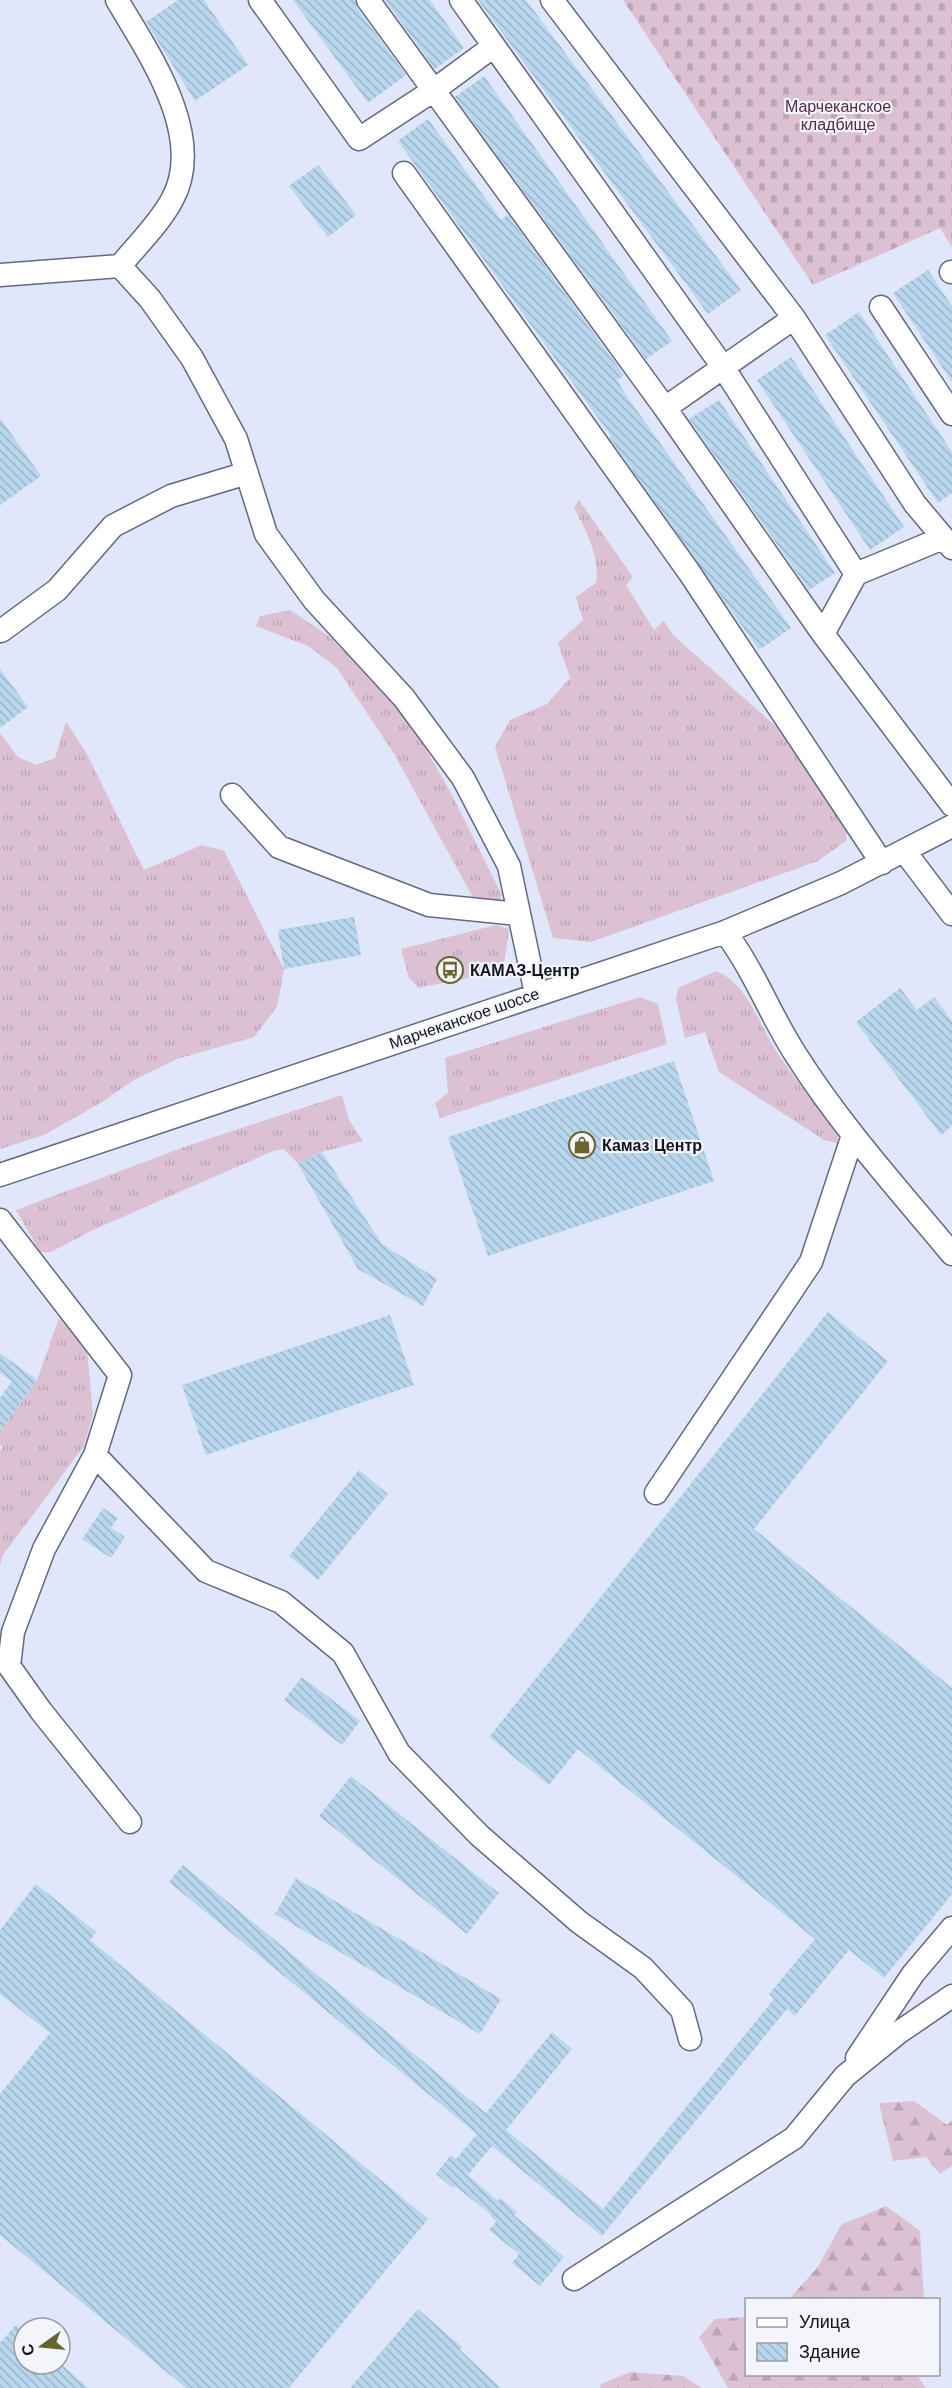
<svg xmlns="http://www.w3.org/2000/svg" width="952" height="2388" font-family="Helvetica,sans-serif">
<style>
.grass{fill:url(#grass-tufts)}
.forest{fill:url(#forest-firs)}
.cemetery{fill:url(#cemetery-stones)}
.building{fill:url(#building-back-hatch)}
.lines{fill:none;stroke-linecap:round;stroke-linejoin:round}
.minor-casing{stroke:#626984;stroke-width:25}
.minor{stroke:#fff;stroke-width:22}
.labels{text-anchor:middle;stroke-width:4.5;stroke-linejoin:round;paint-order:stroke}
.park-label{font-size:16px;fill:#552b48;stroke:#f3f5fb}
.poi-label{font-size:16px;font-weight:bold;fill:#121520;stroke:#f3f5fb;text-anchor:start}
.street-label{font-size:16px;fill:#121520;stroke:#f3f5fb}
</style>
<defs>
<pattern id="grass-tufts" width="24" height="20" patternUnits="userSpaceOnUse" patternTransform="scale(1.5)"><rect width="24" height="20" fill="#dcc1d2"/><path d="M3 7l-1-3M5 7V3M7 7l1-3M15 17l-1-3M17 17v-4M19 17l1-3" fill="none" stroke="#bca5b4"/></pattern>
<pattern id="forest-firs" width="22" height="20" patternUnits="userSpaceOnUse" patternTransform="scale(1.5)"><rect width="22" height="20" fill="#dcc1d2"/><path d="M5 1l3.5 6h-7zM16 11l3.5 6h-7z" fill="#bca5b4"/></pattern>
<pattern id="cemetery-stones" width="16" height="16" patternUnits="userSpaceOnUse" patternTransform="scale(1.5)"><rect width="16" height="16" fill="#dcc1d2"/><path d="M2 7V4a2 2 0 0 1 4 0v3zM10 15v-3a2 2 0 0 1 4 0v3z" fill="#bca5b4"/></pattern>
<pattern id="building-back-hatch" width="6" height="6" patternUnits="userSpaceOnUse" patternTransform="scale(1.5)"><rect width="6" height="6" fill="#b8d6ec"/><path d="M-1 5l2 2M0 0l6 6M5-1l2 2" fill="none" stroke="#9db7ca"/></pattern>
</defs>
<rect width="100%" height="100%" fill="#e1e7fa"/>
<path class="grass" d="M 579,500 L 633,577 L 626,585 L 654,630 L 664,621 L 673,635 L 779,729 L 847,831 L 846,841 L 818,861 L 591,942 L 553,938 L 495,747 L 510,720 L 547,704 L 570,678 L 558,643 L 583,620 L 576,597 L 596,583 C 600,555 586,532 574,507 Z
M 290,610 L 329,636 L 408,718 L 450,791 L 502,895 L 496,905 L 475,901 L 393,752 L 337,668 L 308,646 L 256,626 L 260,616 Z
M 66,722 L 87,754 L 144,870 L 202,845 L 224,851 L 284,969 L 277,1007 L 254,1037 L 177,1059 L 134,1080 L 102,1102 L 44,1135 L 0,1149 L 0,733 L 18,757 L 36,765 L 55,758 Z
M 496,925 L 509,929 L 504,965 C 479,979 447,981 419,988 L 409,978 L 401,949 Z
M 716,971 C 746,982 760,1025 776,1051 C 795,1079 816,1107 839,1132 L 837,1143 L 824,1140 L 719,1072 L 705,1032 L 685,1038 L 676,999 L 678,988 Z
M 640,997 L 658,1004 L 667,1044 L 440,1118 L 435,1103 L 448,1093 L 445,1058 Z
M 342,1095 L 349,1120 L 363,1141 L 322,1152 L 298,1164 L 284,1149 L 273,1151 L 93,1230 L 51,1252 L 40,1252 L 16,1210 L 187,1146 Z
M 59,1318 L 87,1349 L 93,1414 L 84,1446 L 3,1555 L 0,1565 L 0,1451 L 3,1447 L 0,1445 L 0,1432 L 37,1380 Z"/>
<path class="forest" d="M 914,2101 L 947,2125 L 952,2120 L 952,2166 L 940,2174 L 926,2157 L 893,2161 L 879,2103 Z
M 886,2206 L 920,2231 L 924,2299 L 789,2299 L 818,2267 L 841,2225 Z
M 746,2317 L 746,2374 L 917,2375 L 926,2388 L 728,2388 L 699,2337 L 715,2319 Z
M 630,2372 L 683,2376 L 702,2388 L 600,2388 L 601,2384 Z"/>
<path class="cemetery" d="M 623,0 L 952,0 L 952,247 L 940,228 L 813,285 Z"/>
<path class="building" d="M 178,0 L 204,0 L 248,65 L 195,101 L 146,22 Z
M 293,0 L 355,0 L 357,8 L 406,75 L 368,103 Z
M 385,0 L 430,0 L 464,48 L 435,69 Z
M 478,0 L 526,0 L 741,290 L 708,314 Z
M 484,76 L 672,341 L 646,359 L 455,97 Z
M 428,119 L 501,220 L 508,215 L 624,375 L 617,380 L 626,395 L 791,628 L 759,650 L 609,437 L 611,436 L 398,141 Z
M 318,165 L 356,215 L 328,237 L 289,186 Z
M 928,270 L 952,306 L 952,382 L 893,293 Z
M 859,312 L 952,452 L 952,493 L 938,503 L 825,335 Z
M 791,357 L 904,527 L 870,550 L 757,380 Z
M 719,400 L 835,573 L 809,590 L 689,419 Z
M 0,418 L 41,476 L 0,505 Z
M 0,669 L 28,707 L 0,728 Z
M 354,917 L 361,955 L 284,969 L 278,930 Z
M 900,988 L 917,1010 L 934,997 L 952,1021 L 952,1126 L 941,1135 L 856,1022 Z
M 674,1061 L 714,1181 L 488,1256 L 448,1137 Z
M 322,1152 L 382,1244 L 437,1279 L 423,1306 L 358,1269 L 298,1164 Z
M 828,1312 L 888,1361 L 754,1529 L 952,1688 L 952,1894 L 884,1978 L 849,1950 L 795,2016 L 787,2009 L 602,2236 L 492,2146 L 468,2175 L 498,2201 L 501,2198 L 517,2212 L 514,2215 L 564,2257 L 540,2286 L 512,2263 L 519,2254 L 489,2230 L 496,2222 L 489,2213 L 455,2186 L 453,2188 L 436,2174 L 451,2155 L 456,2159 L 477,2134 L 169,1882 L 183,1865 L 486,2113 L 552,2032 L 572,2049 L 506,2130 L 603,2209 L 774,1999 L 769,1994 L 815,1939 L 578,1749 L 549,1785 L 489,1737 Z
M 390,1315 L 414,1385 L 206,1455 L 182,1385 Z
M 0,1353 L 37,1380 L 0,1432 L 0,1398 L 12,1381 L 0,1373 Z
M 359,1470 L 388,1494 L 318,1580 L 289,1556 Z
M 103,1508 L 118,1518 L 111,1528 L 125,1537 L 111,1558 L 82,1539 Z
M 302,1677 L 360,1721 L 342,1745 L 284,1700 Z
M 351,1776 L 499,1893 L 467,1934 L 319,1816 Z
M 296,1878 L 501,1999 L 480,2034 L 275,1914 Z
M 36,1884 L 96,1932 L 90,1940 L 428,2219 L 289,2388 L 186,2388 L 0,2235 L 0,2094 L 50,2033 L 0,1994 L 0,1930 Z
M 418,2309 L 462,2347 L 460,2350 L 501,2388 L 350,2388 Z
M 16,2325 L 24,2332 L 24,2364 L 61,2364 L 88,2388 L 0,2388 L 0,2343 Z"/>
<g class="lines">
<defs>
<path id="minor" d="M 117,0 C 149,54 207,137 172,200 C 159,224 137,245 120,266
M 260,0 L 359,139 L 434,90 L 494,46
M 368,0 L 665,408 L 794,318
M 461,0 L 723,367 L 856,574 L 823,634 L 952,805
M 552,0 L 794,318 L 915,504 L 952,548
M 404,173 L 689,572 L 882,863
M 951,272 L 952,272
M 0,275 L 120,266 L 150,299 L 192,358 L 236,439 L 266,534 L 314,600 L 404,698 L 463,778 L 509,866 L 536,994
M 881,307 L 952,414
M 665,408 L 823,634
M 856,574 L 943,538
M 1,631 L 57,590 L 113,526 L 171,496 L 247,473
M 232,795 L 279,847 L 429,905 L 519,914
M 905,852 L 952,914
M 725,932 C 754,970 770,1015 796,1055 C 841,1126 898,1189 952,1254
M 0,1175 L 725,932 L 841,883 L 952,826
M 0,1220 L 120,1375 L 95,1455 L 44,1549 L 13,1632 L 9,1666 L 41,1711 L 130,1822
M 95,1455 L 206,1571 L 281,1602 L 343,1653 L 399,1753 L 479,1835 L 579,1922 L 643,1968 L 682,2010 L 690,2039
M 656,1493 L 811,1262 L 853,1135
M 857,2058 L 913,1974 L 952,1928
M 574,2279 L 794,2138 L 845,2076 L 898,2033 L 952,1996"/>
</defs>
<use href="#minor" class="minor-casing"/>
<use href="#minor" class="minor"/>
</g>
<defs>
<symbol id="bus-ring" viewBox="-11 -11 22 22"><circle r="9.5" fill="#f3f5fb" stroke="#68632f" stroke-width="1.5"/><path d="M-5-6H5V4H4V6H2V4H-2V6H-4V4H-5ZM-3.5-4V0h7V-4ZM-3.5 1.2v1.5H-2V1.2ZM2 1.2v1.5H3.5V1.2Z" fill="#68632f"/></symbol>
<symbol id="shop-ring" viewBox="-11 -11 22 22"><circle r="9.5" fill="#f3f5fb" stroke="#68632f" stroke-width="1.5"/><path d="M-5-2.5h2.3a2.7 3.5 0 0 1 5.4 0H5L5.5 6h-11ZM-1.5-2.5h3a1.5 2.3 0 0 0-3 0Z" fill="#68632f"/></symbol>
</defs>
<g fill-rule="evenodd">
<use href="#bus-ring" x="435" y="955" width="30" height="30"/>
<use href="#shop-ring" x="567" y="1130" width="30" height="30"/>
</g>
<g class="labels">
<g class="park-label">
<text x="838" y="112">Марчеканское<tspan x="838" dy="18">кладбище</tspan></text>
</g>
<g class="poi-label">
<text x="470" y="976">КАМАЗ-Центр</text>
<text x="602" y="1151">Камаз Центр</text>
</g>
<g class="street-label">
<text transform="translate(464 1018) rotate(-19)" y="6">Марчеканское шоссе</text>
</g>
</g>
<rect x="745" y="2298" width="195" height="78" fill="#f3f5fb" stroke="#999ba3" stroke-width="1.5"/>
<rect x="757" y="2318" width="30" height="9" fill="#ffffff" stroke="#999ba3" stroke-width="1.5"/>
<text x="799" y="2328" font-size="18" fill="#121520">Улица</text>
<rect x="757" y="2343" width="30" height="18" fill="url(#building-back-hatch)" stroke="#999ba3" stroke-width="1.5"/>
<text x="799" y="2358" font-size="18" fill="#121520">Здание</text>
<g transform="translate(42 2346) rotate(255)"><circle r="28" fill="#f3f5fb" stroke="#999ba3" stroke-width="1.5"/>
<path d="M0-4.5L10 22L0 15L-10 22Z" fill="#68632f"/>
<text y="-9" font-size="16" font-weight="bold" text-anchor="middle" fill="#121520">С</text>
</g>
</svg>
